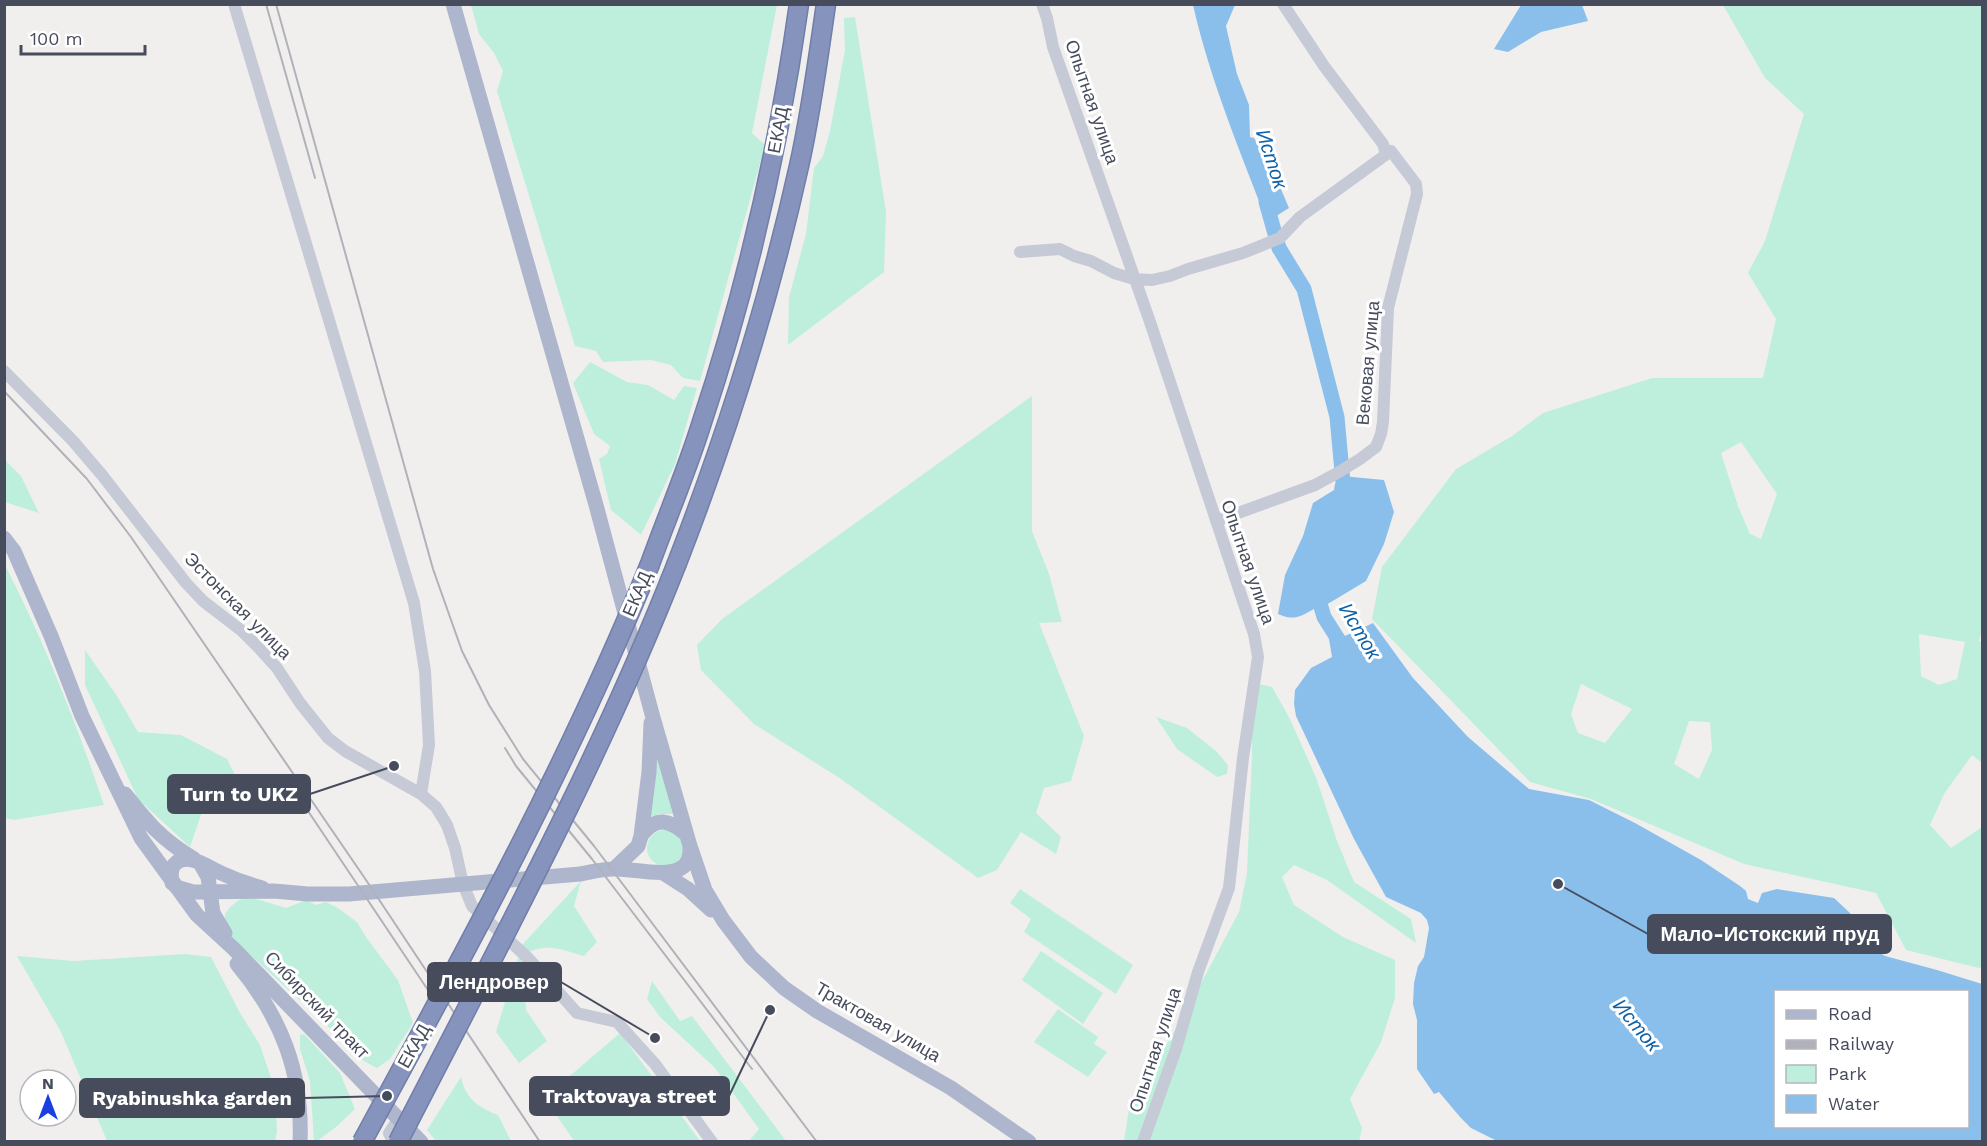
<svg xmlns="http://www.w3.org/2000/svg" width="1987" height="1146" font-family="'Work Sans',sans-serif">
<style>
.green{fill:#bdefdc;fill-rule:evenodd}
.water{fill:#8abfec;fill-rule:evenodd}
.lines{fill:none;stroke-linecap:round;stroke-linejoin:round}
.river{stroke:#8abfec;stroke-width:15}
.highway-casing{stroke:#717ea9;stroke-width:21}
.minor{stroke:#c5cad6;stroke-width:12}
.major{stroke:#aeb6cd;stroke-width:15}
.highway{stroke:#8693bd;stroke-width:18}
.rail{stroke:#b1b2b9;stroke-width:2}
.highway-bridge-casing{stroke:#717ea9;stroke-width:21;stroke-linecap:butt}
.highway-bridge{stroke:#8693bd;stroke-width:18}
.labels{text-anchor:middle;stroke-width:6;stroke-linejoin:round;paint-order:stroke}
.street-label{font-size:18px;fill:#474c5c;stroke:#fff}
.water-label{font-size:20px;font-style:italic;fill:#0c61a9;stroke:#fff}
.leader{fill:none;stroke:#474c5c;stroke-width:2}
.callout-dot{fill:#474c5c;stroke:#fff;stroke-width:2}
.callout{fill:#474c5c;stroke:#474c5c;stroke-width:2}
.callout-label{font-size:20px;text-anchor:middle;font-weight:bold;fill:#fff}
</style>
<rect width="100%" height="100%" fill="#f1efee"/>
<path class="green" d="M 471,5 L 777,5 L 752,133 L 765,145 L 700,381 L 683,378 L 671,365 L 651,360 L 603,362 L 596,351 L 575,346 L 497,91 L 503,71 L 494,53 L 479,34 Z
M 1723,5 L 1982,5 L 1982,631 L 1979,641 L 1982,642 L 1982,763 L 1972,755 L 1944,794 L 1930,825 L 1951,848 L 1982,827 L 1982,967 L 1979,968 L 1906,950 L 1876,893 L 1744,864 L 1591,799 L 1530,782 L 1372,619 L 1382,567 L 1456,469 L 1512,436 L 1543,413 L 1652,378 L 1763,378 L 1776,319 L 1748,273 L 1765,241 L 1804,114 L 1765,78 ZM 1741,442 L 1777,494 L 1761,539 L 1750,534 L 1738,506 L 1721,453 ZM 1919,634 L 1965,642 L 1957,679 L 1939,685 L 1921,676 ZM 1581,684 L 1632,709 L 1605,743 L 1578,733 L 1571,714 ZM 1689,721 L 1710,722 L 1712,750 L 1699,779 L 1674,764 Z
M 855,17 L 886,212 L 884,272 L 788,345 L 789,297 L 806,234 L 814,168 L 823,156 L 830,131 L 845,50 L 844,18 Z
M 590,362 L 627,382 L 648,385 L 674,400 L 684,386 L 697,388 L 675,464 L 641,535 L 611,510 L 599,459 L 607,454 L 610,446 L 594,434 L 573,383 Z
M 1032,396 L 1032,531 L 1049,574 L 1062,622 L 1039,623 L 1084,736 L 1071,781 L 1044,788 L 1036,813 L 1061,837 L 1056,854 L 1021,832 L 997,870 L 978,878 L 841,779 L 754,724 L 701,670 L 697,645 L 722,619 Z
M 4,459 L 21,476 L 39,513 L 5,502 Z
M 4,563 C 44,641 76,722 104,805 L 14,820 L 5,818 Z
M 85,650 L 117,696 L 138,732 L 181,735 L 227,759 L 246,797 L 203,809 L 190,847 L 138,799 L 85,685 Z
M 1259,684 L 1272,687 L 1290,719 L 1317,780 L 1337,841 L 1354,882 L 1411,919 L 1416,943 L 1327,880 L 1294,865 L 1282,877 L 1294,905 L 1343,937 L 1395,960 L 1395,998 L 1381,1042 L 1350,1099 L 1362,1128 L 1359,1141 L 1124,1142 L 1129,1108 L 1186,1011 L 1239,912 L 1247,873 L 1252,754 L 1251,721 Z
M 1156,717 L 1187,728 L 1216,751 L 1228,765 L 1227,774 L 1217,777 L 1177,749 Z
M 656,745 L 674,814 L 659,814 L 649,817 Z
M647 848a18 18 0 1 1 36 0a18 18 0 1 1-36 0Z
M 581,881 L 574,906 L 597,942 L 584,956 C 559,949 546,942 523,955 L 526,1010 L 547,1041 L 519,1063 L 496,1032 L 522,945 Z
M 1020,889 L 1133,965 L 1116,994 L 1024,932 L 1031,919 L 1010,903 Z
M 250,897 L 286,908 L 306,900 L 316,905 L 326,902 L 338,908 L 357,922 L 366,937 L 398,980 L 413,1023 L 390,1059 L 377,1068 L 362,1060 L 348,1045 L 256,960 L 233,943 L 225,926 L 225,914 L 230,907 L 239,900 Z
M 1041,951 L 1103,993 L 1083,1024 L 1022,980 Z
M 185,954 L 211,957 L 240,1013 L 260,1045 L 275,1090 L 277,1132 L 275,1141 L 107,1141 L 61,1032 L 17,956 L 74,961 Z
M 652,981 L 680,1021 L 692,1016 L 786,1141 L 749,1141 L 759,1129 L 715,1068 L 660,1017 L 647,999 Z
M 1058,1009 L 1098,1037 L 1094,1044 L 1107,1052 L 1088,1077 L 1034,1042 Z
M 620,1033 L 700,1141 L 574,1141 L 542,1094 L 571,1075 Z
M 304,1034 L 340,1073 L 355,1109 L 336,1127 L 317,1141 L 314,1141 L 310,1081 L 300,1049 L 300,1035 Z
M 461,1077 C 465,1098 479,1108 498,1115 L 511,1141 L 436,1141 L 427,1130 Z"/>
<path class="water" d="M 1193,5 L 1235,5 L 1226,26 L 1237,74 L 1249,105 L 1250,137 L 1254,138 L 1272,168 L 1289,208 L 1267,222 C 1240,151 1210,80 1193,5 Z
M 1521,5 L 1582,5 L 1588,21 L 1541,32 L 1508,52 L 1494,49 Z
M 1342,476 L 1384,480 L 1394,512 L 1384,544 L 1366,581 L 1326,605 L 1326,615 L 1320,618 L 1314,609 C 1300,617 1293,621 1278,614 L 1285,575 L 1303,536 L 1313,503 L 1334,490 L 1335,484 Z
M 1373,623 L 1413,678 L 1468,737 L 1529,789 L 1589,800 L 1635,823 L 1701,860 L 1740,886 L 1746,891 L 1748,899 L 1758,903 L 1762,893 L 1777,889 L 1834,898 L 1850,913 L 1859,926 L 1869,946 L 1885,956 L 1937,970 L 1982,984 L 1982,1141 L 1499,1142 L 1471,1128 L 1460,1117 L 1439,1092 L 1434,1094 L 1417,1069 L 1417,1020 L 1413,1004 L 1414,983 L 1418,966 L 1424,957 L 1429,928 L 1427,920 L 1421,913 L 1386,897 L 1354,839 L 1296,716 L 1294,704 L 1295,690 L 1311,668 L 1332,657 L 1328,633 L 1338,630 L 1345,636 ZM 1776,992 L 1968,992 L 1968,1126 L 1776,1126 Z"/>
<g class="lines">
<path class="river" d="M 1266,202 L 1279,248 L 1304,289 L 1337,417 L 1343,483
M 1319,600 L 1324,617 L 1343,647"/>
<defs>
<path id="highway" d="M 677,563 C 727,434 769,301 799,166 C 811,113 818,59 826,4
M 650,564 C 667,517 687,470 702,422 C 747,287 779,146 799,4"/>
</defs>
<use href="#highway" class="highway-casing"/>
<path class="minor" d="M 234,4 L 414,603 L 425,671 L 429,745 L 421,794
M 1042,4 L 1047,18 L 1053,47 L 1149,319 L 1254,634 L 1258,657 L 1243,758 L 1229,888 L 1198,972 L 1176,1049 L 1143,1142
M 1283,4 L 1324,66 L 1383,144 L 1386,154
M 1020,252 L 1060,249 L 1074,256 L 1091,261 L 1114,273 L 1134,279 L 1152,280 L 1170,276 L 1188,269 L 1243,253 L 1280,238 L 1300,217 L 1391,151 L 1416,184 L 1417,194 L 1388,308 L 1383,422 L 1381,434 L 1376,447 L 1360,459 L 1339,472 L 1315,485 L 1216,521
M 4,371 L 73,441 L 102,475 L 186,583 L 203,601 L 242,631 L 258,647 L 277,668 L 300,703 L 328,738 L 345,751 L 421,794 L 436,807 L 447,825 L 455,848 L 463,884 L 472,906 L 529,959 L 577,1013 L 617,1022 L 655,1064 L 712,1142
M 393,1142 L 389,1133 L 399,1118"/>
<path class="major" d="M 453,4 L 596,505 L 652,714 L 690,846 L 705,890 L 723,920 L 751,957 L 784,988 L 817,1011 L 951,1088 L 1029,1142
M 4,538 L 14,551 L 51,636 L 82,716 L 141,838 L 197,915 L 234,949 L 421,1142
M 125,794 C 148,823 161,839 194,859
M 641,836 C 656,815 670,820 687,835
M 200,863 L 208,877 L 213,913 L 225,933
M 615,868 L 638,846 L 641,836 L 649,772 L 651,723
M 663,873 L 688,889 L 711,910
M 172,883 C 171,876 170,870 174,865 C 186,850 209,868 221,873 C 234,879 248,884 262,888
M 176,887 L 193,892 L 274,891 L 308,894 L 349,894 L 580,874 C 591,872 602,869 613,869 C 636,867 692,888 690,847
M 237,964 C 281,1017 303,1072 300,1142"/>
<use href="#highway" class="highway"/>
<path class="rail" d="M 266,4 L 315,178
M 276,4 L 433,569 L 462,651 L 489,705 L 523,759 L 594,846 L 817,1142
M 4,391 L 87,479 L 131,537 L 364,877 L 540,1142
M 505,748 L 516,766 L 592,859 L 752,1069
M 308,811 L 442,1011"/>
<defs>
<path id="highway-bridge" d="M 362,1142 C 465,953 569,763 650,564
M 398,1142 C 496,951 599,762 677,563"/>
</defs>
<use href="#highway-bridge" class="highway-bridge-casing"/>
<use href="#highway-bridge" class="highway-bridge"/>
</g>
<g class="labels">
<g class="street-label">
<text transform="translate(1092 102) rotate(71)" y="6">Опытная улица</text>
<text transform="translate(778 130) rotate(-79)" y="6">ЕКАД</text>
<text transform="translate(1368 363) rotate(-85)" y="6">Вековая улица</text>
<text transform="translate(1248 562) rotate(71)" y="6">Опытная улица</text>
<text transform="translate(637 594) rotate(-67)" y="6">ЕКАД</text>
<text transform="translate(238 606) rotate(45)" y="6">Эстонская улица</text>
<text transform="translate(317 1005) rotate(46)" y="6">Сибирский тракт</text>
<text transform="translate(878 1022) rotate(30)" y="6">Трактовая улица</text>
<text transform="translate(414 1046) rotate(-61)" y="6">ЕКАД</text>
<text transform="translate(1155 1050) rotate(-72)" y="6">Опытная улица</text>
</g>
<g class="water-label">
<text transform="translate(1272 159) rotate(72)" y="7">Исток</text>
<text transform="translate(1360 631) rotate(59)" y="7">Исток</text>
<text transform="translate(1637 1025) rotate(50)" y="7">Исток</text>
</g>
</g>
<path class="leader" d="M394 766L310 794M1558 884L1648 934M655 1038L561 982M770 1010L729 1096M387 1096L304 1098"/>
<g class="callout-dot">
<circle cx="394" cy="766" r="6"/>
<circle cx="1558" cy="884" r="6"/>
<circle cx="655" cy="1038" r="6"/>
<circle cx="770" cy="1010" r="6"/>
<circle cx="387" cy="1096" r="6"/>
</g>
<g class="callout">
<rect x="168" y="775" width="142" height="38" rx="6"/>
<rect x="1648" y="915" width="243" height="38" rx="6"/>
<rect x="428" y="963" width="133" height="38" rx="6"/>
<rect x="530" y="1077" width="199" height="38" rx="6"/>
<rect x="80" y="1079" width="224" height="38" rx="6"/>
</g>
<g class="callout-label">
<text x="239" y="801">Turn to UKZ</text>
<text x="1770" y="941">Мало-Истокский пруд</text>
<text x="494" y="989">Лендровер</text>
<text x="629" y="1103">Traktovaya street</text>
<text x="192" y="1105">Ryabinushka garden</text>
</g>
<rect width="1987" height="1146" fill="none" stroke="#474c5c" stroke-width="12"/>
<rect x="1774" y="990" width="195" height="138" fill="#ffffff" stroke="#b5b7be" stroke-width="1.5"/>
<rect x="1786" y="1010" width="30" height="9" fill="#aeb6cd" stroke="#b5b7be" stroke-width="1.5"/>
<text x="1828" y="1020" font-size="18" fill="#474c5c">Road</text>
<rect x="1786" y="1040" width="30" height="9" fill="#b1b2b9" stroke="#b5b7be" stroke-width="1.5"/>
<text x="1828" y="1050" font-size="18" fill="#474c5c">Railway</text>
<rect x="1786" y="1065" width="30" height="18" fill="#bdefdc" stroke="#b5b7be" stroke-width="1.5"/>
<text x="1828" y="1080" font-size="18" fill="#474c5c">Park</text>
<rect x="1786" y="1095" width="30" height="18" fill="#8abfec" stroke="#b5b7be" stroke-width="1.5"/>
<text x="1828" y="1110" font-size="18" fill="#474c5c">Water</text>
<g transform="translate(48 1098)"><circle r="28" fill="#ffffff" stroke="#b5b7be" stroke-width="1.5"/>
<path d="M0-4.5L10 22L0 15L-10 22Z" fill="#193fe1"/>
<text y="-9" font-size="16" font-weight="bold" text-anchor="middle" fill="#474c5c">N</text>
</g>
<path d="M21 45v9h124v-9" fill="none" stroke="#474c5c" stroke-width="3"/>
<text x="30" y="45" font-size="18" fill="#474c5c" stroke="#ffffff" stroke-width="4.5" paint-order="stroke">100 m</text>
</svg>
